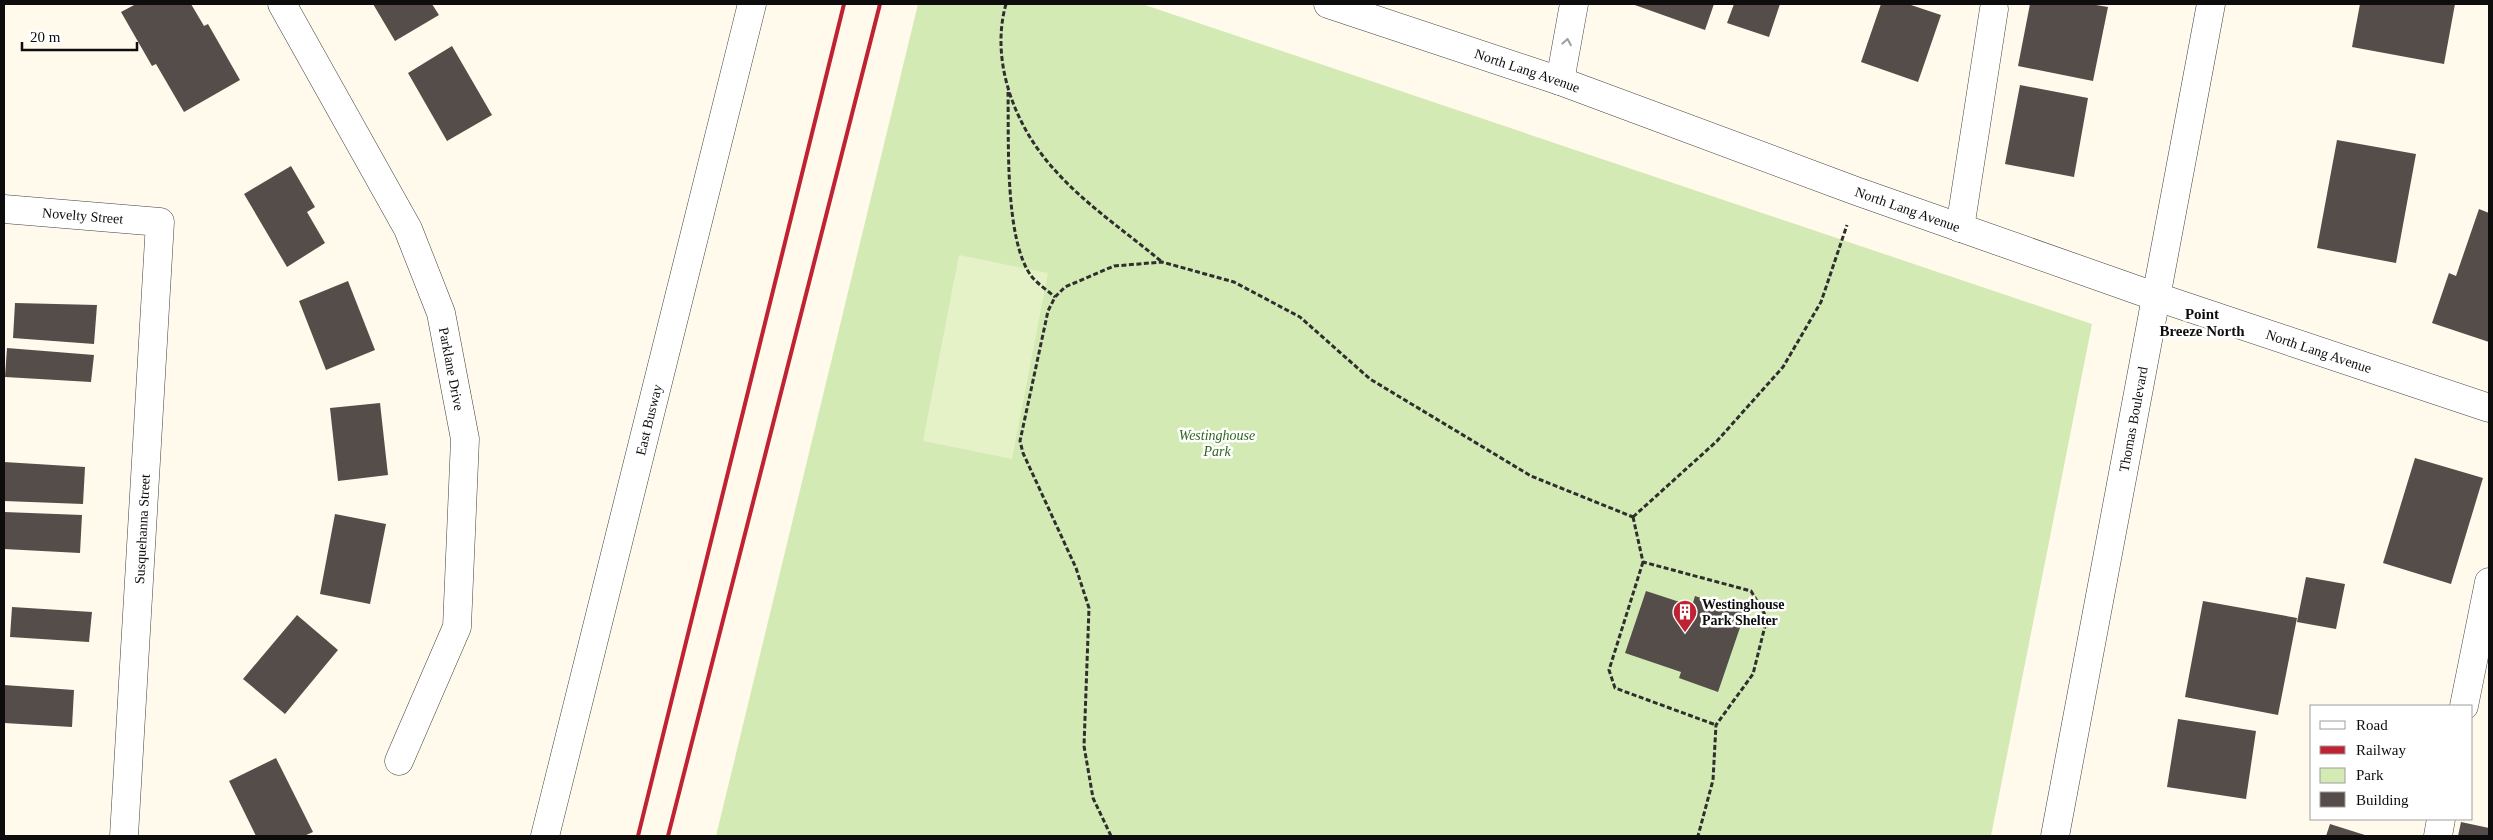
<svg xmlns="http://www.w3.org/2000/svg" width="2493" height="840" font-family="'Times New Roman',serif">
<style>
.green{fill:#d4eab5}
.pitch{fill:#e5f1c7}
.building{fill:#554d49}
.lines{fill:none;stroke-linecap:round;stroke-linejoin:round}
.minor-casing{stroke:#404040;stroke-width:29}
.path{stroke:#2f2f2f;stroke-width:3;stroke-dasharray:5 2.5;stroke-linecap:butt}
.minor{stroke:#fff;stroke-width:28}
.rail{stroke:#bf2233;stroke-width:4}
.oneway{stroke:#9e9e9e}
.labels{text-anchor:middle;stroke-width:5;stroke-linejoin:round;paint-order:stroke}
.street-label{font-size:14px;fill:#0d0d0d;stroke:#fff}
.park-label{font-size:14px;font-style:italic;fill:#2f651c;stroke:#fff}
.poi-label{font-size:14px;font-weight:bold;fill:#0d0d0d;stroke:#fff;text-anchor:start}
.neighbourhood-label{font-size:15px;font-weight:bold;fill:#0d0d0d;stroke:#fff}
</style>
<rect width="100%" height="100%" fill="#fffaec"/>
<path class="green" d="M 918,4 L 1142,4 L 2092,324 L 1991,836 L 716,836 Z"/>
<path class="pitch" d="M 959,255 L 1048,273 L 1012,459 L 923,441 Z"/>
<path class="building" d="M 136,4 L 191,4 L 204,26 L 208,24 L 240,80 L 184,112 L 156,64 L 152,66 L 121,12 Z
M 373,4 L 432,4 L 439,15 L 395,41 Z
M 1632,4 L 1714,4 L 1705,30 Z
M 1734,4 L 1780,4 L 1769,37 L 1727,23 Z
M 1881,4 L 1908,4 L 1941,15 L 1918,82 L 1861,62 Z
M 2030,4 L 2090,4 L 2108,7 L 2093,81 L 2018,66 Z
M 2360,4 L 2455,4 L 2444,64 L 2352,47 Z
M 452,46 L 492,115 L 447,141 L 408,73 Z
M 2020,85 L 2088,98 L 2074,177 L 2005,164 Z
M 2337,140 L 2416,154 L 2396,263 L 2317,248 Z
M 291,166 L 315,207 L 307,212 L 325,243 L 287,267 L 244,194 Z
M 2479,209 L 2489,213 L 2489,342 L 2432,323 L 2449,273 L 2456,276 Z
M 348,281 L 375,350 L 326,370 L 299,301 Z
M 15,303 L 97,305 L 94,344 L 13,338 Z
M 7,348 L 94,355 L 91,382 L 5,377 Z
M 380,403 L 388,475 L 338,481 L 330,408 Z
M 2415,458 L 2483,478 L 2451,584 L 2383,563 Z
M 4,462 L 85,467 L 83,504 L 4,501 Z
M 4,512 L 82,515 L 80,553 L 4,549 Z
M 335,514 L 386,524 L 370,604 L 320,594 Z
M 2306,577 L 2345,584 L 2336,629 L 2297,622 Z
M 1646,591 L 1692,606 L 1695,596 L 1745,613 L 1718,692 L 1679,678 L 1681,672 L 1625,653 Z
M 2203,601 L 2297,618 L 2278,715 L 2185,697 Z
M 12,607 L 92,612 L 89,642 L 10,637 Z
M 297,615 L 338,650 L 285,714 L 243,679 Z
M 4,685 L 74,690 L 72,727 L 4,723 Z
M 2178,719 L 2256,731 L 2246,799 L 2167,787 Z
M 276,758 L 313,832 L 304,836 L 256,836 L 229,781 Z
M 2461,822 L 2489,828 L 2489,836 L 2458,836 Z
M 2330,824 L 2368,836 L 2326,836 Z"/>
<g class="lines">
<defs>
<g id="minor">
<path id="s1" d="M 282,4 L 408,229 L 441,313 L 465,439 L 457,627 L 399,761"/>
<path id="s2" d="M 1328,4 L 1560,81 L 1856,191 L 2157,297 L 2489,408"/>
<path d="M 1560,81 L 1574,4"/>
<path id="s3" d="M 4,209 L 160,222 L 124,836"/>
<path d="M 1960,228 L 1994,9"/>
<path d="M 2464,706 L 2489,582"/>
<path id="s4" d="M 545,836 L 752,4"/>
<path id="s5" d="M 2055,836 L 2211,4"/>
<path d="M 2438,836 L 2441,819"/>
</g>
</defs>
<use href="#minor" class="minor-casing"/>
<path class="path" d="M 1006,4 C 990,60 1014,124 1052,167 C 1083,203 1125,231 1162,262
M 1008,92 C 1009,138 1004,241 1032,277 C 1038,284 1048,291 1055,297
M 1633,517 L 1643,562 L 1751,591 L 1767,618 L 1753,674 L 1716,725 L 1713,780 L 1698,836
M 1633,517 L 1717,441 L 1783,367 L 1821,302 L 1847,225
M 1643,562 L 1609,670 L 1615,688 L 1716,725
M 1111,836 L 1093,798 L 1084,746 L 1089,608 L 1076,568 L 1023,453 L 1020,441 L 1048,311 L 1055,297 L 1065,287 L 1114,266 L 1162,262 L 1234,282 L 1300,317 L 1370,379 L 1531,476 L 1633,517"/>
<use href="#minor" class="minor"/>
<path class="rail" d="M 638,836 L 844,4
M 668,836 L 880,4"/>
</g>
<defs><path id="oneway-chevron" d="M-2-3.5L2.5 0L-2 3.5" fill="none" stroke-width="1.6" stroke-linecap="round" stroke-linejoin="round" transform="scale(1.25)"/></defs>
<use class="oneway" href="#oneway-chevron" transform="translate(1567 42) rotate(-80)"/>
<defs>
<symbol id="building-pin" viewBox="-11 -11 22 30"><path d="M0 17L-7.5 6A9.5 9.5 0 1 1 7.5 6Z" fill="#bf2233" stroke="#fff"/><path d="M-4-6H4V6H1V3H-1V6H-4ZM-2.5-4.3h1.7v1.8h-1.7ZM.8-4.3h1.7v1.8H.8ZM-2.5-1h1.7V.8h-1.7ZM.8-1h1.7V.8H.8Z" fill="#fff"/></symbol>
</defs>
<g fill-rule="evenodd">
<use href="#building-pin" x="1671" y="598" width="28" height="38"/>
</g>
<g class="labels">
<g class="street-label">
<text dy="5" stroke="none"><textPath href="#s2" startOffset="210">North Lang Avenue</textPath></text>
<text dy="5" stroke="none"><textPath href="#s2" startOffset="615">North Lang Avenue</textPath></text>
<text dy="5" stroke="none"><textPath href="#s3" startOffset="79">Novelty Street</textPath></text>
<text dy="5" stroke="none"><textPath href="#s2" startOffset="1050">North Lang Avenue</textPath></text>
<text dy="5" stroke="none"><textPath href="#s1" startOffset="405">Parklane Drive</textPath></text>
<text dy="5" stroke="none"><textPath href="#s4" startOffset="429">East Busway</textPath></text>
<text dy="5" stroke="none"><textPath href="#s5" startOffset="424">Thomas Boulevard</textPath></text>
<text transform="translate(142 529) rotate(-87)" y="5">Susquehanna Street</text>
</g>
<g class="park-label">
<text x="1217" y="440">Westinghouse<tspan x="1217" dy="16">Park</tspan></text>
</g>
<g class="poi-label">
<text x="1702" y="609">Westinghouse<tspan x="1702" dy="16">Park Shelter</tspan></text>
</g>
<g class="neighbourhood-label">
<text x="2202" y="319">Point<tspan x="2202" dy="17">Breeze North</tspan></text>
</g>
</g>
<rect width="2493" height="840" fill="none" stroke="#0d0d0d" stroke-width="10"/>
<rect x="2310" y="705" width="162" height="115" fill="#ffffff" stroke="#9e9e9e"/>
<rect x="2320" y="721" width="25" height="8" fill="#ffffff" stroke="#9e9e9e"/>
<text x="2356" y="730" font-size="15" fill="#0d0d0d">Road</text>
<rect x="2320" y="746" width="25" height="8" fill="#bf2233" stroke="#9e9e9e"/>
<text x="2356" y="755" font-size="15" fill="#0d0d0d">Railway</text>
<rect x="2320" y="768" width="25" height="15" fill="#d4eab5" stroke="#9e9e9e"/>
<text x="2356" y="780" font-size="15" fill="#0d0d0d">Park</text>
<rect x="2320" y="792" width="25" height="15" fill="#554d49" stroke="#9e9e9e"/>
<text x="2356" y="805" font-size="15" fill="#0d0d0d">Building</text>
<path d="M22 42v8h115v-8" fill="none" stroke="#0d0d0d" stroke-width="2.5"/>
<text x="30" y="42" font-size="15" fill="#0d0d0d" stroke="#ffffff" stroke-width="4" paint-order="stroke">20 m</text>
</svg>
